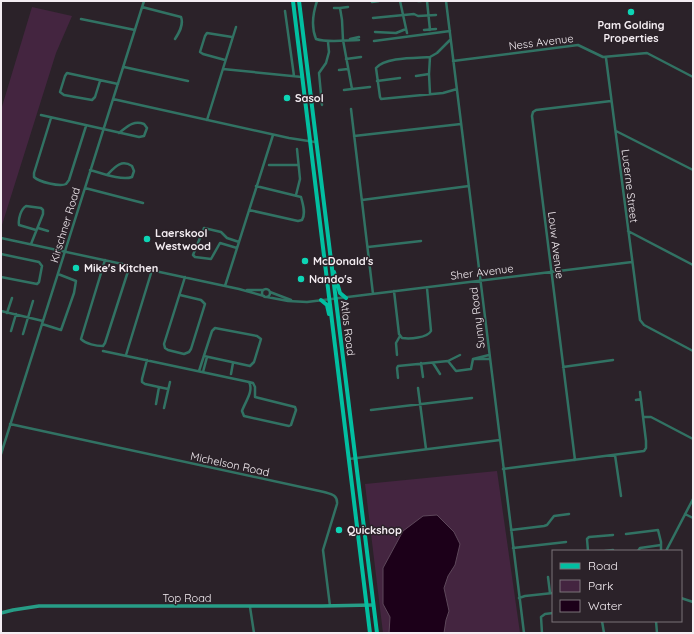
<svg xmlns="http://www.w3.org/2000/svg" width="694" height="634" font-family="Quicksand,sans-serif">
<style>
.green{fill:#442540}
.water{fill:#1c0019;stroke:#5d475a}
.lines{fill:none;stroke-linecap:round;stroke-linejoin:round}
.street{stroke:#317263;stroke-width:2.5}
.secondary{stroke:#279d86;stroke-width:3.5}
.primary{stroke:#02bfa1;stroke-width:4}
.poi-dot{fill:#0dd5b5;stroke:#2b2229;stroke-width:1.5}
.labels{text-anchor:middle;stroke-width:3;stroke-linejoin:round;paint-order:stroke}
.poi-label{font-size:11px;font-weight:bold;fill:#f4edf2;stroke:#2b2229;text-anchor:start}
.street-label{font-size:11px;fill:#f4edf2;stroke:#2b2229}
</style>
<rect width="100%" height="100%" fill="#2b2229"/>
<path class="green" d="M 32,7 L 72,16 L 56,53 L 1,228 L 1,110 Z
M 497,471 L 520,633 L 383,633 L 365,484 Z"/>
<path class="water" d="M 437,515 L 454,532 L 460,544 L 455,565 L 448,576 L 444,588 L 449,611 L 446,620 L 444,633 L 389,633 L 390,617 L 383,604 L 383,568 L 403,531 L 423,516 Z"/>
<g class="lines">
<path class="street" d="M 317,1 C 313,13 311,27 316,39 C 328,43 346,40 359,40
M 400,1 L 407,33
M 418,1 L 421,1
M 427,1 L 430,30
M 446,1 L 524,633
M 372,2 L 379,1
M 142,7 L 181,17 C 184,25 179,33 175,39
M 348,7 L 340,8 L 342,20 L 343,40 L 352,89 L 370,87
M 334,8 L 340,8
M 285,11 L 294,76
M 373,18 L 414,14 L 418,16 L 436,15
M 81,19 L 135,30
M 424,30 L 436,29
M 375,32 L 396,33 L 406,29
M 350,39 L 359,37
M 374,41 L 450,31
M 430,57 L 437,53 L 450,40
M 606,58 L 640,320 L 644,325 L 693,351
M 346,59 L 361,57
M 225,60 L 203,54 L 200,52 L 205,36 L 207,33 L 232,37
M 453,61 L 578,45 L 603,57 L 647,53 L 693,77
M 124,67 L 188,81
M 223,69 L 302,77
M 339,70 L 348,69
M 416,76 L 429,74
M 100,81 L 95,97 L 92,100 L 64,95 L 60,92 L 65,76 L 67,73 L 118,84
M 377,81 L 400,78
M 344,90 L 352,89
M 430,94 L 429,74 L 430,57 C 416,58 385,57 376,68 L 380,97 L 381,99 L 443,93 L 457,89
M 113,99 L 289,138 L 315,142
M 322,105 L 319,73 L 326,63 L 329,52 L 328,42
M 351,109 L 373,294
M 41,115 L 139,137 L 144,136 L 147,128 L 144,124 C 133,120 127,127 119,133
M 51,118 L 34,173 L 34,177 C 39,182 60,187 66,184 L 69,180 L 86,126
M 207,120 L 236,27
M 616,131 L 693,170
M 354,136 L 461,124
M 269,165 L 298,165
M 90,170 C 101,173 122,181 132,177 L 134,171 L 132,166 C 121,159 115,167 107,175
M 85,188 L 143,203
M 296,195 L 300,179 L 297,149
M 362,200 L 469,186
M 249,210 L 298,221 L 302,220 C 306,214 303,204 301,197 L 256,186
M 38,228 L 48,231
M 628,231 L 693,265
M 1,238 L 239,289 L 264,296
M 31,244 L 43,214 L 43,210 L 41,208 L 26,206 C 21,209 18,219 19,225 L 36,230
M 368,247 L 421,241
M 237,248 L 220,243 L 211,259 L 195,257 L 193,255 L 204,228 L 221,232 L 227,238 L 239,242
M 1,254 L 39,262 L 42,266 L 39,282 L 37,284 L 1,277
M 105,260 L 81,339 C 86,344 96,346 103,346 L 105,343 L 130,265
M 225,286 L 273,135
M262 293a4 4 0 1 1 8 0a4 4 0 1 1-8 0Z
M 247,290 L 263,290
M 394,291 L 399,334 L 402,338 C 410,339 427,338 431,331 L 427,288
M 270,292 L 291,300
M 180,295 L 201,300 L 205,304 L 191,349 L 189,352 L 184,354 L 168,350 L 165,348 L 164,344 L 185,277
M 267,297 L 288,301 L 307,302 L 632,262
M 1,311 L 43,321
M 7,313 L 12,298
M 42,324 L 61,330 L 74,293 L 76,281 L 58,274
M 11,331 L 16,314
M 23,334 L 33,301
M 103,351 L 249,382 L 253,383 L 255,387 L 255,397 L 295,407 L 296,410 L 291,425 L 289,426 L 244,416 L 242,411 C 245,402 254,391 249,382
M 126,355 L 152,270
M 397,355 L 396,343 L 400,336
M 460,355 L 448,361 L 456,371 L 471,369 L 473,359
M 473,359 L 489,355
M 474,359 L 489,359
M 147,360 L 142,379 L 142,382 L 145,384 L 168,389
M 421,363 L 423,377
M 433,363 L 440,374
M 563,367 L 613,360
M 199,371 L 212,331 L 215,328 L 257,336 L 261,339 L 254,362 L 250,366 L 204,356
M 203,372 L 207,357
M 231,374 L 233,363
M 398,378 L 397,368 L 398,366 L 448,361
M 418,388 L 426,449
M 636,400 L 641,399
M 156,404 L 159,387
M 164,408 L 170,382
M 371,410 L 472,398
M 643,417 L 651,417 L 693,439
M 10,424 L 324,492 C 331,494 338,495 337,504 L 323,550 L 330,606
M 1,454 L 144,1
M 615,455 L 621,496
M 349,459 L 500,440
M 575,460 L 532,116 L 533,112 L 536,110 L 611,101
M 503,469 L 644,451 L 646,448 L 646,441 L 640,392
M 685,514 L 693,518
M 511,530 L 544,526 L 547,525 L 554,516 L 569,514
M 626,534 L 658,530 L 661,542 L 661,551
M 513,548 L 566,542
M 588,551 L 587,539 L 589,537 L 613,535
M 605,551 L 613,550
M 638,551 L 640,548 L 661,545
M 666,551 L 693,499
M 548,577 L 550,593
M 519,598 L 525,596 L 553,593
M 681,598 L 693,602
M 250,607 L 254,633
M 602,621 L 604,633
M 656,621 L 657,633
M 542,633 L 541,617 L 545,614 L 553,613"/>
<path class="secondary" d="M 1,613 L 13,610 L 39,606 L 322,606 L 373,605"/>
<path class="primary" d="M 293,1 L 370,633
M 299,1 L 377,633
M 334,272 L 340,293 L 346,298
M 321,300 L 327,305 L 329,314"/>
</g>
<g class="poi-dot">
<circle cx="631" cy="12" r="4"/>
<circle cx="287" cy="98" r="4"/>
<circle cx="147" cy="239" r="4"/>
<circle cx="305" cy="261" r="4"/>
<circle cx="76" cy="268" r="4"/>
<circle cx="301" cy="279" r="4"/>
<circle cx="339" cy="530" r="4"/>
</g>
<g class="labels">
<g class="poi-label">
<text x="631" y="29" text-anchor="middle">Pam Golding<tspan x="631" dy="13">Properties</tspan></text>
<text x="295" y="102">Sasol</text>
<text x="155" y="237">Laerskool<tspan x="155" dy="13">Westwood</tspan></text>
<text x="313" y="265">McDonald's</text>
<text x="84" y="272">Mike's Kitchen</text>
<text x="309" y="283">Nando's</text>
<text x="347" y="534">Quickshop</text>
</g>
<g class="street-label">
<text transform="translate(541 42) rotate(-7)" y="4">Ness Avenue</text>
<text transform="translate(630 186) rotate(83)" y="4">Lucerne Street</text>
<text transform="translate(65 225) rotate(-73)" y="4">Kirschner Road</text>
<text transform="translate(556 245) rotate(83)" y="4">Louw Avenue</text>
<text transform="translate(482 272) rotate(-7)" y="4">Sher Avenue</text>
<text transform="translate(477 318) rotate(-97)" y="4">Sunny Road</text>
<text transform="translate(348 328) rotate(83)" y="4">Atlas Road</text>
<text transform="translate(230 464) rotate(12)" y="4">Michelson Road</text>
<text x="187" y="602">Top Road</text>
</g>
</g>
<rect width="694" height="634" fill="none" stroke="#f4edf2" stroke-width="4"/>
<rect x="552" y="550" width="130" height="72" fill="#2b2229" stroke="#7b7379"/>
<rect x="560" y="563" width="20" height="6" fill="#02bfa1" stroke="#7b7379"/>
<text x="588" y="570" font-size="12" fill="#f4edf2">Road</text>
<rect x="560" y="580" width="20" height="12" fill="#442540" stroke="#7b7379"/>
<text x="588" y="590" font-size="12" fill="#f4edf2">Park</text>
<rect x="560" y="600" width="20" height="12" fill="#1c0019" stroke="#7b7379"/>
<text x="588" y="610" font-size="12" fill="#f4edf2">Water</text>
</svg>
